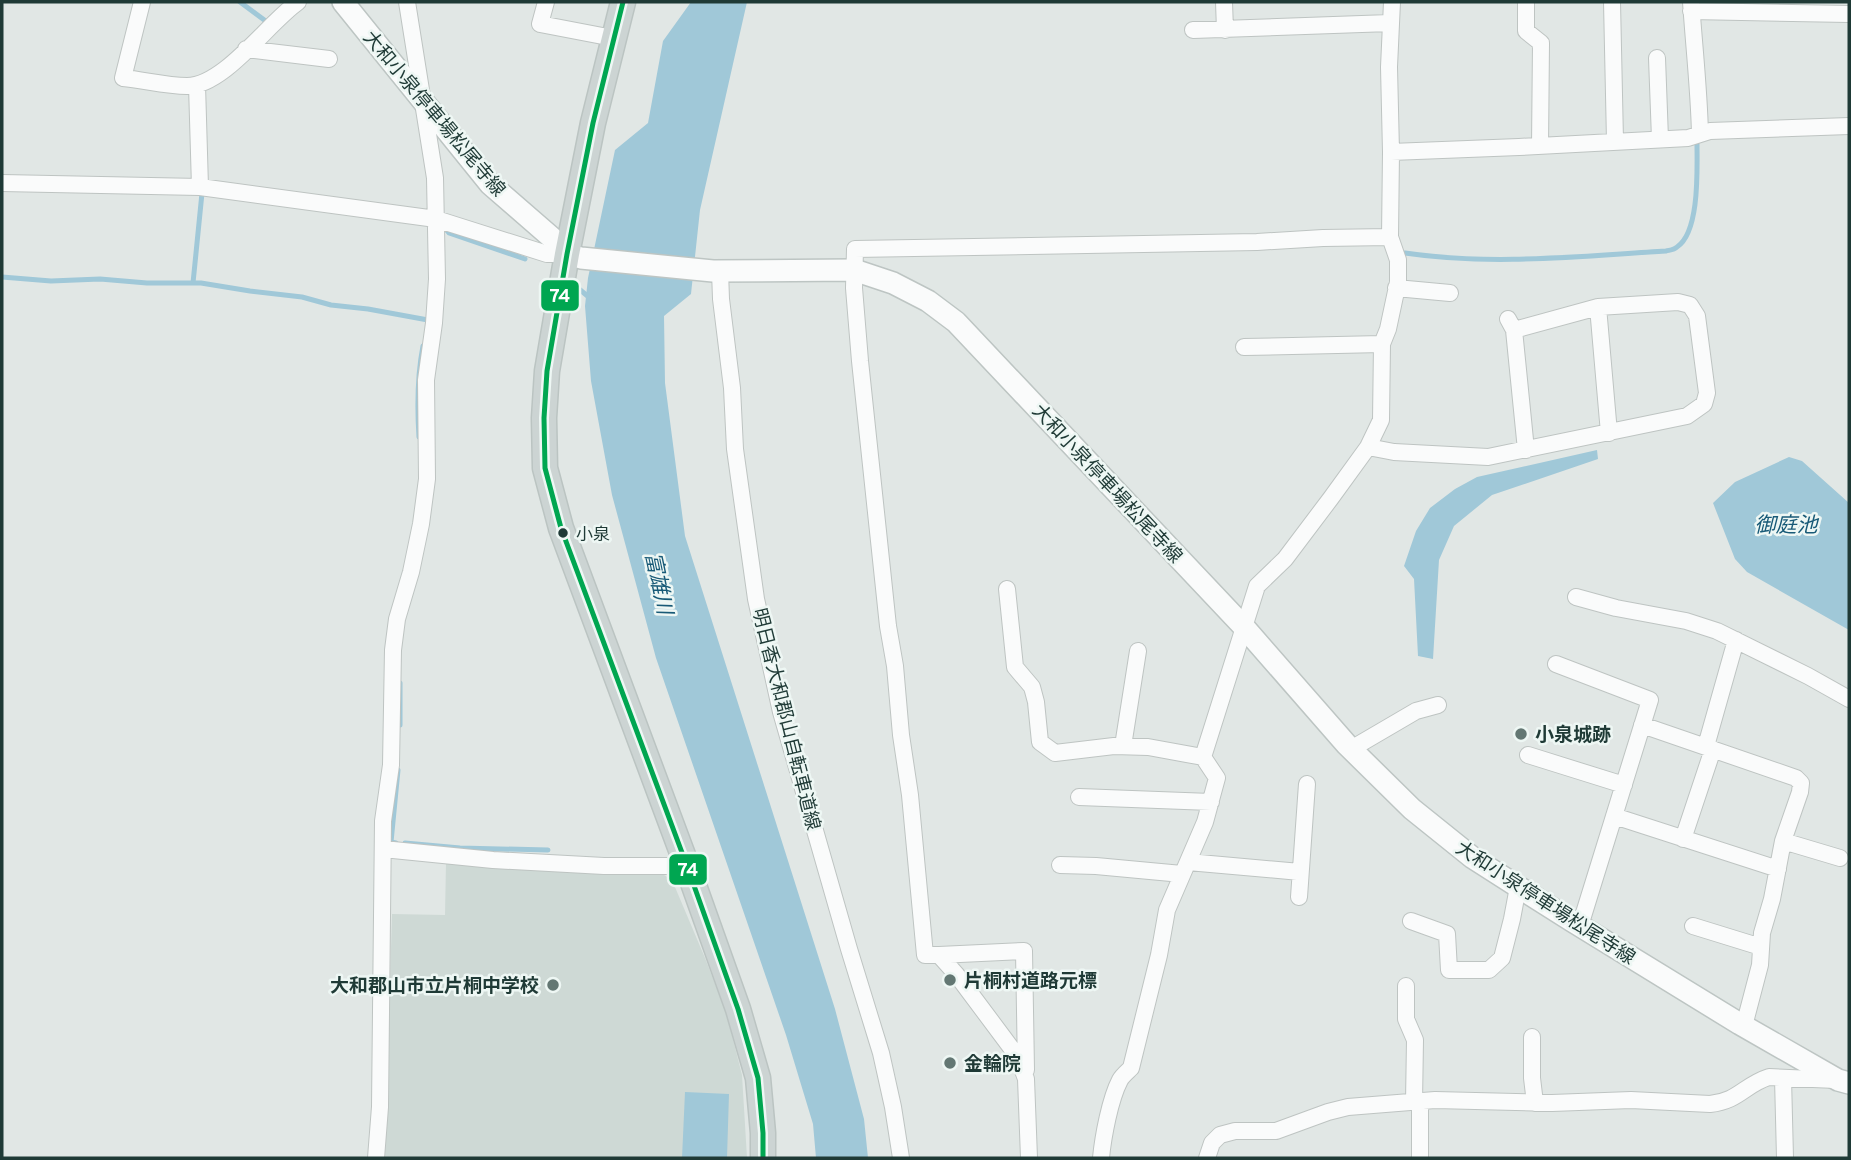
<svg xmlns="http://www.w3.org/2000/svg" width="1851" height="1160" font-family="Overpass,'Noto Sans JP',sans-serif">
<style>
.built{fill:#ced9d5}
.water{fill:#a0c8d8}
.lines{fill:none;stroke-linecap:round;stroke-linejoin:round}
.stream{stroke:#a0c8d8;stroke-width:5}
.street-casing{stroke:#bec4c2;stroke-width:18}
.secondary-casing{stroke:#bdc5c3;stroke-width:24}
.primary-casing{stroke:#bbc4c2;stroke-width:27}
.street{stroke:#fafbfb;stroke-width:16}
.secondary{stroke:#fafbfb;stroke-width:21}
.primary{stroke:#ccd4d3;stroke-width:24}
.bus-1-casing{stroke:#eef7f4;stroke-width:10}
.bus-1{stroke:#00a651;stroke-width:5}
.bus-dot{fill:#1f3a36;stroke:#eef7f4;stroke-width:2.5}
.poi-dot{fill:#637773;stroke:#eef7f4;stroke-width:2.5}
.labels{text-anchor:middle;stroke-width:5;stroke-linejoin:round;paint-order:stroke}
.bus-label{font-size:17px;fill:#1f3a36;stroke:#eef7f4;text-anchor:start}
.street-label{font-size:19px;fill:#1f3a36;stroke:#eef7f4}
.poi-label{font-size:19px;font-weight:bold;fill:#1f3a36;stroke:#eef7f4;text-anchor:start}
.water-label{font-size:21px;font-style:italic;fill:#185a77;stroke:#eef7f4}
.line-badge{stroke:#eef7f4;stroke-width:2.5}
.badge-label{font-size:19px;text-anchor:middle;font-weight:bold;fill:#fff}
</style>
<rect width="100%" height="100%" fill="#e1e7e5"/>
<path class="built" d="M 446,863 L 594,872 L 664,875 L 672,880 L 705,958 L 726,1012 L 742,1075 L 747,1158 L 385,1158 L 392,914 L 445,915 Z"/>
<path class="water" d="M 691,2 L 747,2 L 700,210 L 691,294 L 664,316 L 665,383 L 685,536 L 835,1009 L 864,1119 L 868,1158 L 816,1158 L 813,1124 L 786,1035 L 656,658 L 612,495 L 591,381 L 585,306 L 588,278 L 615,150 L 648,123 L 663,41 Z
M 1597,450 L 1598,459 L 1492,495 L 1454,526 L 1439,560 L 1433,659 L 1418,656 L 1414,579 L 1404,566 L 1416,531 L 1430,508 L 1455,489 L 1477,477 Z
M 1789,457 L 1802,461 L 1849,503 L 1849,630 L 1747,572 L 1735,559 L 1713,503 L 1735,482 Z
M 685,1092 L 729,1094 L 727,1158 L 682,1158 Z"/>
<g class="lines">
<path class="stream" d="M 240,2 L 271,25
M 444,227 L 449,233 L 525,259
M 1405,253 C 1492,266 1580,256 1666,251 C 1670,250 1674,250 1677,247 C 1700,232 1697,168 1697,144
M 2,277 L 51,281 L 100,279 L 147,283 L 201,283 L 250,291 L 302,297 L 331,305 L 368,309 L 428,320
M 193,283 L 202,193
M 579,289 L 590,298
M 419,437 C 417,406 417,377 423,346
M 400,725 L 400,683
M 396,843 L 391,842 L 398,770
M 405,843 L 460,848 L 548,850"/>
<defs>
<path id="street" d="M 142,2 L 123,78 C 144,80 166,86 187,86 C 224,86 268,23 298,2
M 546,2 L 540,24 L 613,38
M 1224,2 L 1225,30
M 1526,2 L 1526,31 L 1541,43 L 1540,146
M 1612,2 L 1615,141
M 1691,2 C 1694,46 1699,90 1700,134
M 1691,11 L 1849,14
M 1193,30 L 1390,23
M 246,49 L 329,59
M 1657,58 L 1660,139
M 197,85 L 200,187
M 1391,152 L 1519,147 L 1688,138 L 1710,131 L 1849,126
M 2,183 L 200,187 L 436,219 L 547,254 L 567,254
M 720,271 L 721,299 L 732,388 L 735,449 L 756,599 L 781,712 L 849,949 L 881,1053 L 893,1107 L 901,1158
M 1396,288 L 1450,293
M 1598,307 L 1609,433
M 1508,319 L 1514,330 L 1526,450
M 1244,347 L 1382,344
M 1368,447 L 1394,452 L 1488,457 L 1687,416 L 1704,404 L 1707,393 L 1697,316 L 1690,305 L 1678,302 L 1598,307 L 1514,330
M 1007,589 L 1015,667 L 1032,687 L 1036,702 L 1040,742 L 1055,753 L 1114,746 L 1148,747 L 1203,757
M 1576,597 L 1616,608 L 1686,621 L 1717,631 L 1808,676 L 1849,699
M 1556,664 L 1650,700 L 1580,926
M 1642,725 L 1796,778 L 1801,783 L 1800,792 L 1783,841 L 1772,899 L 1762,933 L 1760,965 L 1744,1026
M 1123,746 L 1138,651
M 1706,746 L 1736,640
M 1351,749 L 1416,711 L 1438,705
M 1528,755 L 1624,785
M 1079,797 L 1211,802
M 1614,816 L 1778,869
M 1683,839 L 1713,749
M 1783,841 L 1840,858
M 383,849 L 493,860 L 604,866 L 687,866
M 1188,862 L 1300,872
M 1060,865 L 1096,866 L 1182,874
M 1299,897 L 1307,784
M 1411,921 L 1447,934 L 1449,970 L 1489,970 L 1502,958 L 1512,919 L 1518,887
M 1693,926 L 1761,947
M 939,955 L 1024,951 L 1026,1070
M 1406,986 L 1406,1019 L 1415,1040 L 1414,1102
M 1532,1037 L 1532,1078 L 1535,1103
M 1783,1078 L 1785,1158
M 376,1158 L 380,1107 L 383,821 L 391,765 L 393,650 L 397,619 L 411,572 L 421,524 L 427,479 L 426,380 L 434,323 L 437,279 L 435,178 L 407,2
M 1029,1158 L 1026,1079 L 1018,1057 L 956,974 L 939,955 L 925,955 L 910,795 L 901,735 L 895,666 L 888,626 L 860,361 L 854,288 L 855,249 L 1257,242 L 1323,238 L 1390,237
M 1101,1158 C 1103,1137 1110,1099 1120,1080 C 1122,1076 1128,1071 1131,1068 L 1159,955 L 1167,910 L 1205,822 L 1217,778 L 1203,757 L 1257,586 L 1285,559 L 1331,498 L 1368,447 L 1381,420 L 1382,344 L 1388,329 L 1398,282 L 1398,260 L 1390,237 L 1391,152 L 1389,67 L 1392,2
M 1207,1158 L 1212,1143 L 1220,1135 L 1235,1131 L 1276,1131 L 1328,1112 L 1348,1107 L 1435,1100 L 1552,1103 L 1631,1100 L 1710,1104 C 1739,1101 1744,1085 1769,1077 L 1836,1080
M 1420,1158 L 1420,1101"/>
<path id="secondary" d="M 343,2 L 490,184 L 551,237 L 567,254 L 581,258 L 713,271 L 854,270 L 893,283 L 928,301 L 956,322 L 1243,626 L 1347,745 L 1412,809 L 1473,858 L 1572,921 L 1740,1024 L 1838,1080 L 1849,1083"/>
<path id="primary" d="M 623,2 L 593,123 L 567,254 L 547,371 L 544,418 L 545,468 L 561,528 L 687,866 L 738,1009 L 758,1078 L 763,1133 L 763,1158"/>
</defs>
<use href="#street" class="street-casing"/>
<use href="#secondary" class="secondary-casing"/>
<use href="#primary" class="primary-casing"/>
<use href="#street" class="street"/>
<use href="#secondary" class="secondary"/>
<use href="#primary" class="primary"/>
<defs>
<path id="bus-1" d="M 623,2 L 593,123 L 567,254 L 547,371 L 544,418 L 545,468 L 561,528 L 687,866 L 738,1009 L 758,1078 L 763,1133 L 763,1158"/>
</defs>
<use href="#bus-1" class="bus-1-casing"/>
<use href="#bus-1" class="bus-1"/>
</g>
<circle class="bus-dot" cx="563" cy="533" r="6"/>
<g class="poi-dot">
<circle cx="1521" cy="734" r="7"/>
<circle cx="950" cy="980" r="7"/>
<circle cx="553" cy="985" r="7"/>
<circle cx="950" cy="1063" r="7"/>
</g>
<g class="labels">
<g class="bus-label">
<text x="576" y="540">小泉</text>
</g>
<g class="street-label">
<text transform="translate(435 113) rotate(50)" y="7">大和小泉停車場松尾寺線</text>
<text transform="translate(1108 483) rotate(47)" y="7">大和小泉停車場松尾寺線</text>
<text transform="translate(787 719) rotate(76)" y="7">明日香大和郡山自転車道線</text>
<text transform="translate(1546 902) rotate(33)" y="7">大和小泉停車場松尾寺線</text>
</g>
<g class="poi-label">
<text x="1535" y="741">小泉城跡</text>
<text x="964" y="987">片桐村道路元標</text>
<text x="539" y="992" text-anchor="end">大和郡山市立片桐中学校</text>
<text x="964" y="1070">金輪院</text>
</g>
<g class="water-label">
<text x="1786" y="532">御庭池</text>
<text transform="translate(659 583) rotate(78)" y="7">富雄川</text>
</g>
</g>
<g class="line-badge">
<rect x="540" y="279" width="40" height="33" rx="7" fill="#00a651"/>
<rect x="668" y="853" width="40" height="33" rx="7" fill="#00a651"/>
</g>
<g class="badge-label">
<text x="560" y="302">74</text>
<text x="688" y="876">74</text>
</g>
<rect width="1851" height="1160" fill="none" stroke="#1f3a36" stroke-width="7"/>
</svg>
